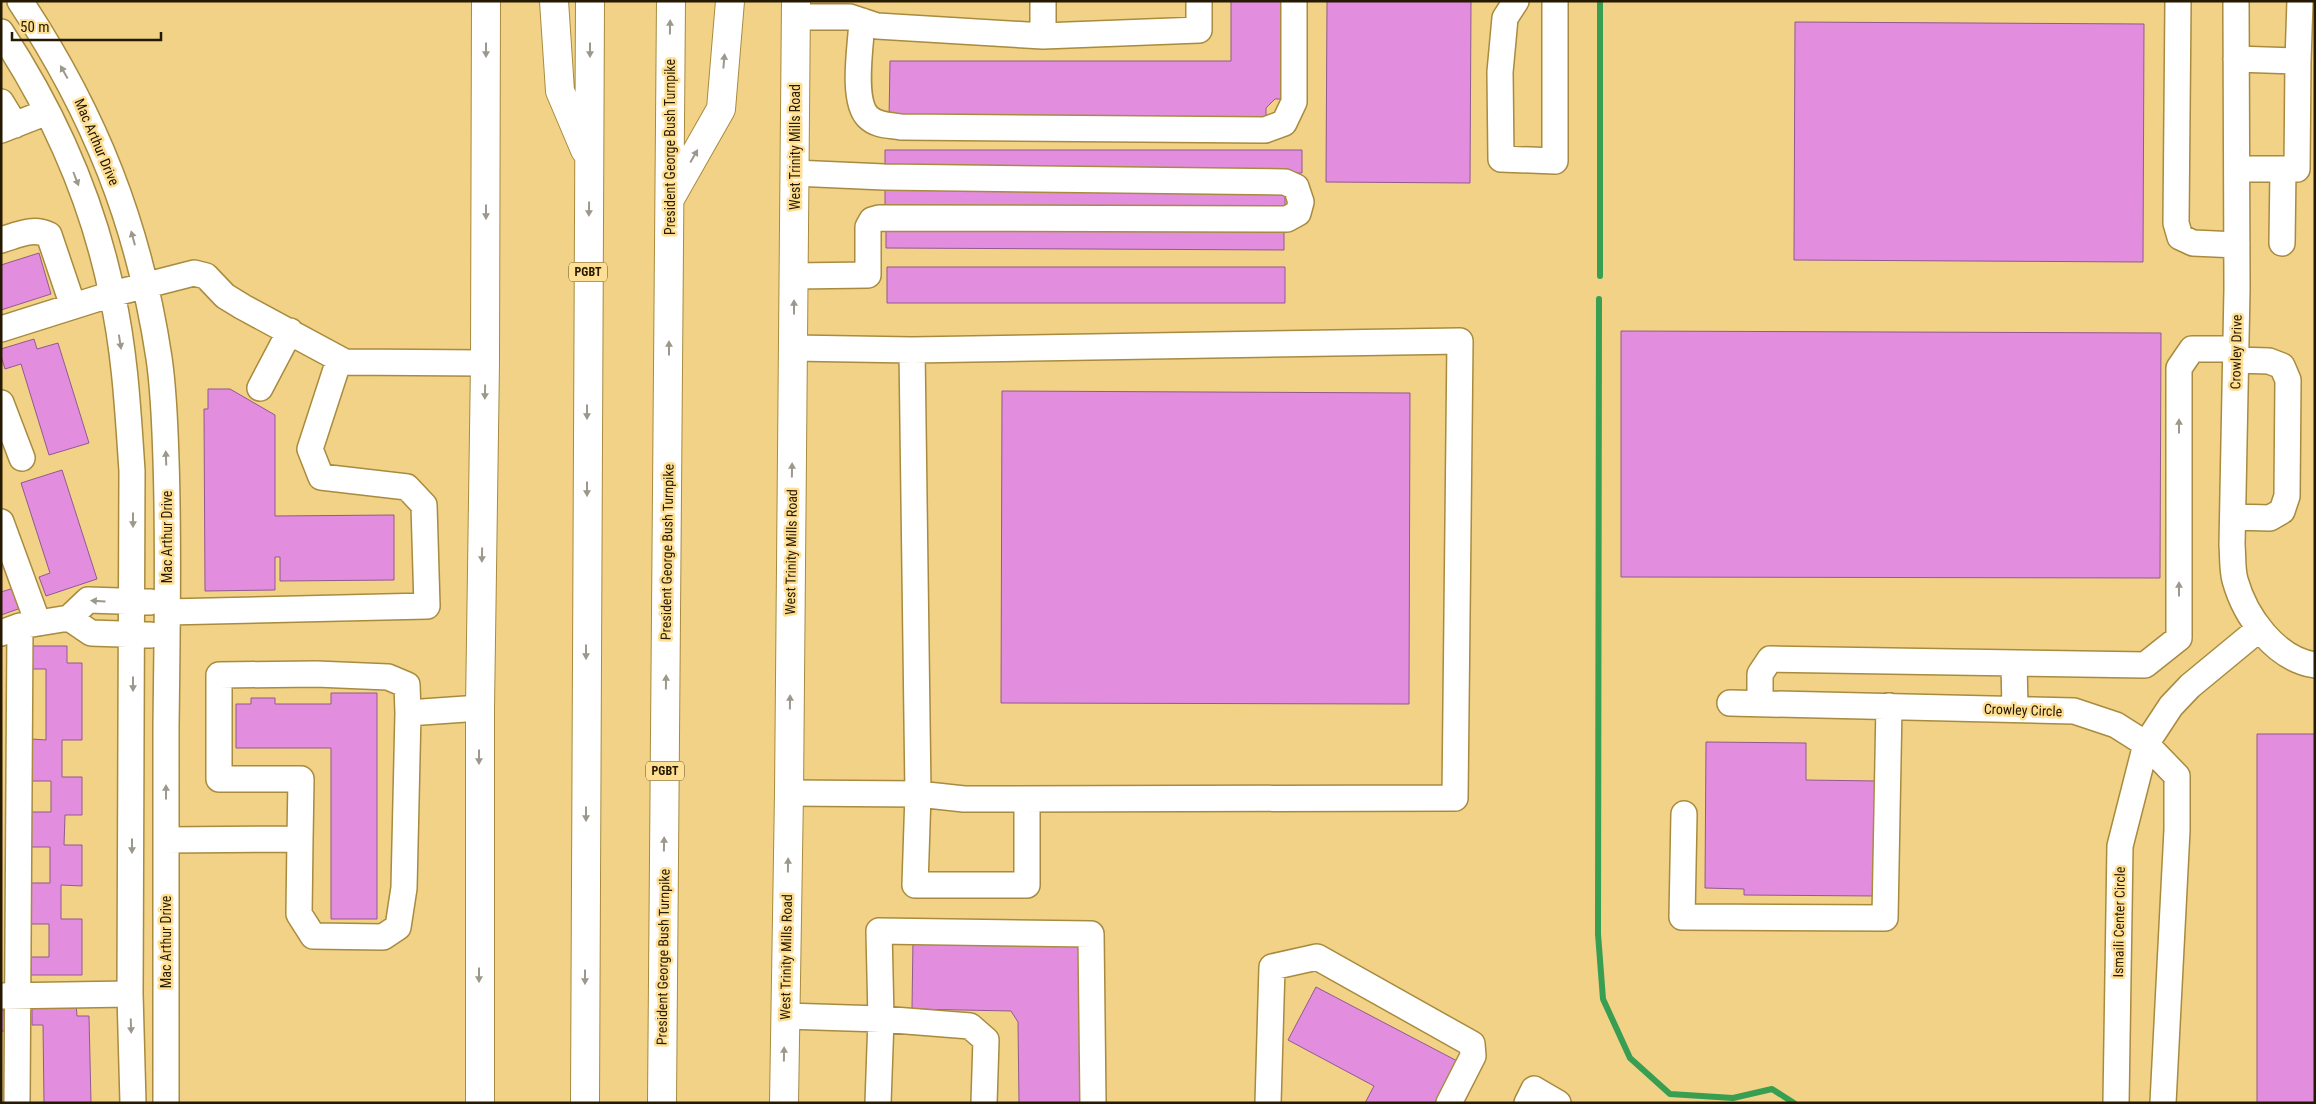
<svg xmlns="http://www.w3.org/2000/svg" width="2316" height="1104" font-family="'Roboto Condensed',sans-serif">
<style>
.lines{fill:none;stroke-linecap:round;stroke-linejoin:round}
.stream{stroke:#389e51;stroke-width:6}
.building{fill:#e38ddf;stroke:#915a8e}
.minor-casing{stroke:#a88b3f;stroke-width:28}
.major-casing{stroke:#a88b3f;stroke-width:30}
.highway-casing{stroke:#a88b3f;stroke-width:30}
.minor{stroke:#fff;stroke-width:25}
.major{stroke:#fff;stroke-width:28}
.highway{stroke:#fff;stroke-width:28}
.oneway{fill:#9d988c}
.labels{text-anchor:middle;stroke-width:5;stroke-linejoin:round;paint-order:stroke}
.shield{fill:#fedf93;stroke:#66542c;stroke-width:1}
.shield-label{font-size:12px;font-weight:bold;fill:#251900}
.street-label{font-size:14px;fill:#251900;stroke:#fedf93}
</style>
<rect width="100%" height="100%" fill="#f1d286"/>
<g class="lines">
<path class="stream" d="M 1600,276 L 1600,1
M 1599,299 L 1598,934 L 1603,999 L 1630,1058 L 1670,1094 L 1733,1098 L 1772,1089 L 1794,1103"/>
</g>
<path class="building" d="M 1231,1 L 1283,1 L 1283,99 L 1275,99 L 1266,108 L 1266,121 L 889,120 L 890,61 L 1231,61 Z
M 1327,1 L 1471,1 L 1470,183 L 1326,182 Z
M 1795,22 L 2144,24 L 2143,262 L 1794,260 Z
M 885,150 L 1302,150 L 1302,173 L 885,173 Z
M 885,190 L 1285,191 L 1285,214 L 885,213 Z
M 886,229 L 1284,231 L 1284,250 L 886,248 Z
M 39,253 L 51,294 L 1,310 L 1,265 Z
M 887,267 L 1285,267 L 1285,303 L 887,303 Z
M 1621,331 L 2161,333 L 2160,578 L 1621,577 Z
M 34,339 L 37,349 L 58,343 L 89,443 L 49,455 L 21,364 L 5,369 L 1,356 L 1,349 Z
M 208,389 L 230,389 L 275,415 L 275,516 L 394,515 L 394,580 L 280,581 L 280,557 L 275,557 L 275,590 L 205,591 L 204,409 L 208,409 Z
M 1002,391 L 1410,393 L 1409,704 L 1001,703 Z
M 62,470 L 97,579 L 46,596 L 39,577 L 50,573 L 21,483 Z
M 14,588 L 21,608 L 1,615 L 1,592 Z
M 32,646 L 67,646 L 67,663 L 82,663 L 82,740 L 62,740 L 62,777 L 82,777 L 82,815 L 65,815 L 64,845 L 82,845 L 82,886 L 61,885 L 61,919 L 82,919 L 82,975 L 31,975 L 31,957 L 49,957 L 49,924 L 31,924 L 31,883 L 50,883 L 50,847 L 31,847 L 31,812 L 51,812 L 51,781 L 31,781 L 32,739 L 46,740 L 46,669 L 32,669 Z
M 331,693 L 377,693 L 377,919 L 331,919 L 331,748 L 236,748 L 236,704 L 251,704 L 251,698 L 275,698 L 275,704 L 331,704 Z
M 2257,734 L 2315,734 L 2315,1103 L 2257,1103 Z
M 1706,742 L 1806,743 L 1806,780 L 1876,781 L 1875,896 L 1744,895 L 1744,889 L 1705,888 Z
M 913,939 L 1068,939 L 1085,954 L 1082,1103 L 1019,1103 L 1018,1022 L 1011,1011 L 912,1009 Z
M 1316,987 L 1461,1063 L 1440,1103 L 1365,1103 L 1374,1086 L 1288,1040 Z
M 76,1003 L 77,1016 L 89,1016 L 91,1103 L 44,1103 L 43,1025 L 32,1025 L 32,1004 Z
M 1,1010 L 4,1010 L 5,1031 L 1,1031 Z"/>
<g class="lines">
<defs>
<path id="minor" d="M 20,1 C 95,114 139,225 159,358 C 164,392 165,426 166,460 C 169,549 167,638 166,727 C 165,853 166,978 166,1103
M 1043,1 L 1043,36 L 1199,30 L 1199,1
M 1516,1 L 1505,18 L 1500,72 L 1501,159 L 1555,161 L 1555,1
M 2178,1 L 2176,223 L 2180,237 L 2193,243 L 2237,245
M 2236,1 L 2237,289 L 2232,545 C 2233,556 2232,569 2235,580 C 2245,616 2275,659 2315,665
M 796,17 L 850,17 L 877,26 L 1043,36
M 862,21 C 861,44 851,100 868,117 C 877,126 890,125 901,127 L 1265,130 L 1284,123 L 1294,102 L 1294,1
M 1,32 C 53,111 93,201 112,294 C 125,352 128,412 132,471 L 130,994 L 133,1103
M 2236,59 L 2298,61 L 2297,169 L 2237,169
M 2298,61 L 2300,1
M 1,102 L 15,125
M 1,130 L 47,112
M 1,240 C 18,235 33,227 49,235 L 73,306
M 2282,243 L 2283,169
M 794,276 L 868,275 L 868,227 L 872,220 L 879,218 L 1287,219 L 1298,213 L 1301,202 L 1296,187 L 1285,182 L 884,177 L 794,173
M 1,329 L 112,294 L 194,273 L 206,276 L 225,296 L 243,307 L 345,362 L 485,363
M 912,350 L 1460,341 L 1455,798 L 964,799 L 918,794 L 915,885 L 1027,885 L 1027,799
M 260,388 L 290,331
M 1,403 L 22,458
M 2233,517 L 2270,518 L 2282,511 L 2287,496 L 2288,380 L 2282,366 L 2269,361 L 2236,360
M 1,522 L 38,623
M 167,612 L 427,606 L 424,505 L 407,487 L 321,477 L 310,449 L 339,360
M 69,618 L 91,633 L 150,635
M 1,633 L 20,626 L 69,618 L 88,600 L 150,602
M 2014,663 L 2015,709
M 1730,703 L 2074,711 L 2116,725 L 2146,744 L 2177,776 L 2177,830 L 2163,1103
M 1760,703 L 1760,674 L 1770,659 L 2145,665 L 2179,638 L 2179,368 L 2192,349 L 2236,349
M 789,793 L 918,794 L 912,350 L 793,348
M 1684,814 L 1682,917 L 1885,918 L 1889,706
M 300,839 L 301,779 L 219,779 L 219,675 L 316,674 L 388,677 L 407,685 L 408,713
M 166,840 L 300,839 L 299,914 L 313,936 L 383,937 L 398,927 L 404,888 L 408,713 L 480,708
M 1,996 L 130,994
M 785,1016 L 881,1019 L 970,1026 L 986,1040 L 984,1103
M 17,1103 L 20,626
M 878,1103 L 881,1019 L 879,931 L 1091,934 L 1093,1103
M 1268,1103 L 1272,967 L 1317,957 L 1472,1044 L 1473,1056 L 1449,1103
M 1527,1103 L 1534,1089 L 1558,1103
M 2116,1103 L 2120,846 L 2146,744 L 2171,706 L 2190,686 L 2259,629"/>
<path id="major" d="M 480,1103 L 480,708 L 485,363 L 486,1
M 784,1103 L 789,793 L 796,1"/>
<path id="highway" d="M 554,1 L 560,91 L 585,150
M 671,197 L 721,109 L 730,1
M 585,1103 L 590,1
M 662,1103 L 671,1"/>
</defs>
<use href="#minor" class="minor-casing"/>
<use href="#major" class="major-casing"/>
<use href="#highway" class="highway-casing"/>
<use href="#minor" class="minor"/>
<use href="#major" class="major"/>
<use href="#highway" class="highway"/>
</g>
<defs><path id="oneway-solid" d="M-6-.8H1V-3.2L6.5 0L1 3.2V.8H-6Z" transform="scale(1.25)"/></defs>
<g class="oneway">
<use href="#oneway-solid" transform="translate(670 27) rotate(-89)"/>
<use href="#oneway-solid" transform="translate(486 50) rotate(90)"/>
<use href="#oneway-solid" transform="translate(590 50) rotate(90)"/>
<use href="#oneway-solid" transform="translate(724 61) rotate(-85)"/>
<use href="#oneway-solid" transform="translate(64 72) rotate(-119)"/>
<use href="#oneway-solid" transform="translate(694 156) rotate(-60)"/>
<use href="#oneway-solid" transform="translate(76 179) rotate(69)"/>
<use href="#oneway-solid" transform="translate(589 209) rotate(91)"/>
<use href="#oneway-solid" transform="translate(486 212) rotate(90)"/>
<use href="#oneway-solid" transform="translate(133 238) rotate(-105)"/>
<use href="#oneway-solid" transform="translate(794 307) rotate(-90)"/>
<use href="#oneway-solid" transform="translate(120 342) rotate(81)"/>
<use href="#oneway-solid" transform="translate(669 348) rotate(-90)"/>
<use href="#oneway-solid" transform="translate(485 392) rotate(91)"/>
<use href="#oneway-solid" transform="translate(587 412) rotate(90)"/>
<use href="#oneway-solid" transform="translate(2179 426) rotate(-90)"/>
<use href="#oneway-solid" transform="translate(166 458) rotate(-92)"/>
<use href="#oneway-solid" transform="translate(792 470) rotate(-89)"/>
<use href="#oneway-solid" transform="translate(587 489) rotate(90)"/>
<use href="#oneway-solid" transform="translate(133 520) rotate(90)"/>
<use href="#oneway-solid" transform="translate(482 555) rotate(91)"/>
<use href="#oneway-solid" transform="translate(2179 589) rotate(-90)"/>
<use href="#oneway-solid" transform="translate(98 601) rotate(-177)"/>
<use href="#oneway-solid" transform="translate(586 652) rotate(90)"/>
<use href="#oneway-solid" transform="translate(666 682) rotate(-89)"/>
<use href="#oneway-solid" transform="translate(133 684) rotate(90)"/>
<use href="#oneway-solid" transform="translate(790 702) rotate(-89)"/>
<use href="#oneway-solid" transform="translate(479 757) rotate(90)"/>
<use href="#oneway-solid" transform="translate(166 792) rotate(-90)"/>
<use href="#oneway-solid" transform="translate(586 814) rotate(90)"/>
<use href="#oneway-solid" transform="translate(664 844) rotate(-89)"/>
<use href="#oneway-solid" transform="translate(132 846) rotate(90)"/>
<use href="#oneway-solid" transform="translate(788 865) rotate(-89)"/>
<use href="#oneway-solid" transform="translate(479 975) rotate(90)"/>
<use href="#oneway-solid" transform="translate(585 977) rotate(90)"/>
<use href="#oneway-solid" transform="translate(131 1026) rotate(88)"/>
<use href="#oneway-solid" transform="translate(784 1054) rotate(-89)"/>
</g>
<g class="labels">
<g class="shield">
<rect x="569" y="262.5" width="38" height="19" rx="4"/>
<rect x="646" y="761.5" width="38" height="19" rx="4"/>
</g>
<g class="shield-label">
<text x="588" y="276">PGBT</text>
<text x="665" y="775">PGBT</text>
</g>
<g class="street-label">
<text transform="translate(97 142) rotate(67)" y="5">Mac Arthur Drive</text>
<text transform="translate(670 147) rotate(-90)" y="5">President George Bush Turnpike</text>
<text transform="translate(795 147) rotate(-90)" y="5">West Trinity Mills Road</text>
<text transform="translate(2236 352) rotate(-89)" y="5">Crowley Drive</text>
<text transform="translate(167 537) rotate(-90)" y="5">Mac Arthur Drive</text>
<text transform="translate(667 552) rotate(-89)" y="5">President George Bush Turnpike</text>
<text transform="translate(791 552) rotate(-89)" y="5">West Trinity Mills Road</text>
<text transform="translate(2023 710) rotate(2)" y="5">Crowley Circle</text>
<text transform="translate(2119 922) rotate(-89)" y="5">Ismaili Center Circle</text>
<text transform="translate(166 942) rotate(-90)" y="5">Mac Arthur Drive</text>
<text transform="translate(663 957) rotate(-89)" y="5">President George Bush Turnpike</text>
<text transform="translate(786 957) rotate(-89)" y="5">West Trinity Mills Road</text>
</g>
</g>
<rect width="2316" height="1104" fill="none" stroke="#251900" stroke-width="5"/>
<path d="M12 32v8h149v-8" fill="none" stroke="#251900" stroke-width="2.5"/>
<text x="20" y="32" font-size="15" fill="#251900" stroke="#fedf93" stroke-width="4" paint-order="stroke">50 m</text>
</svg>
